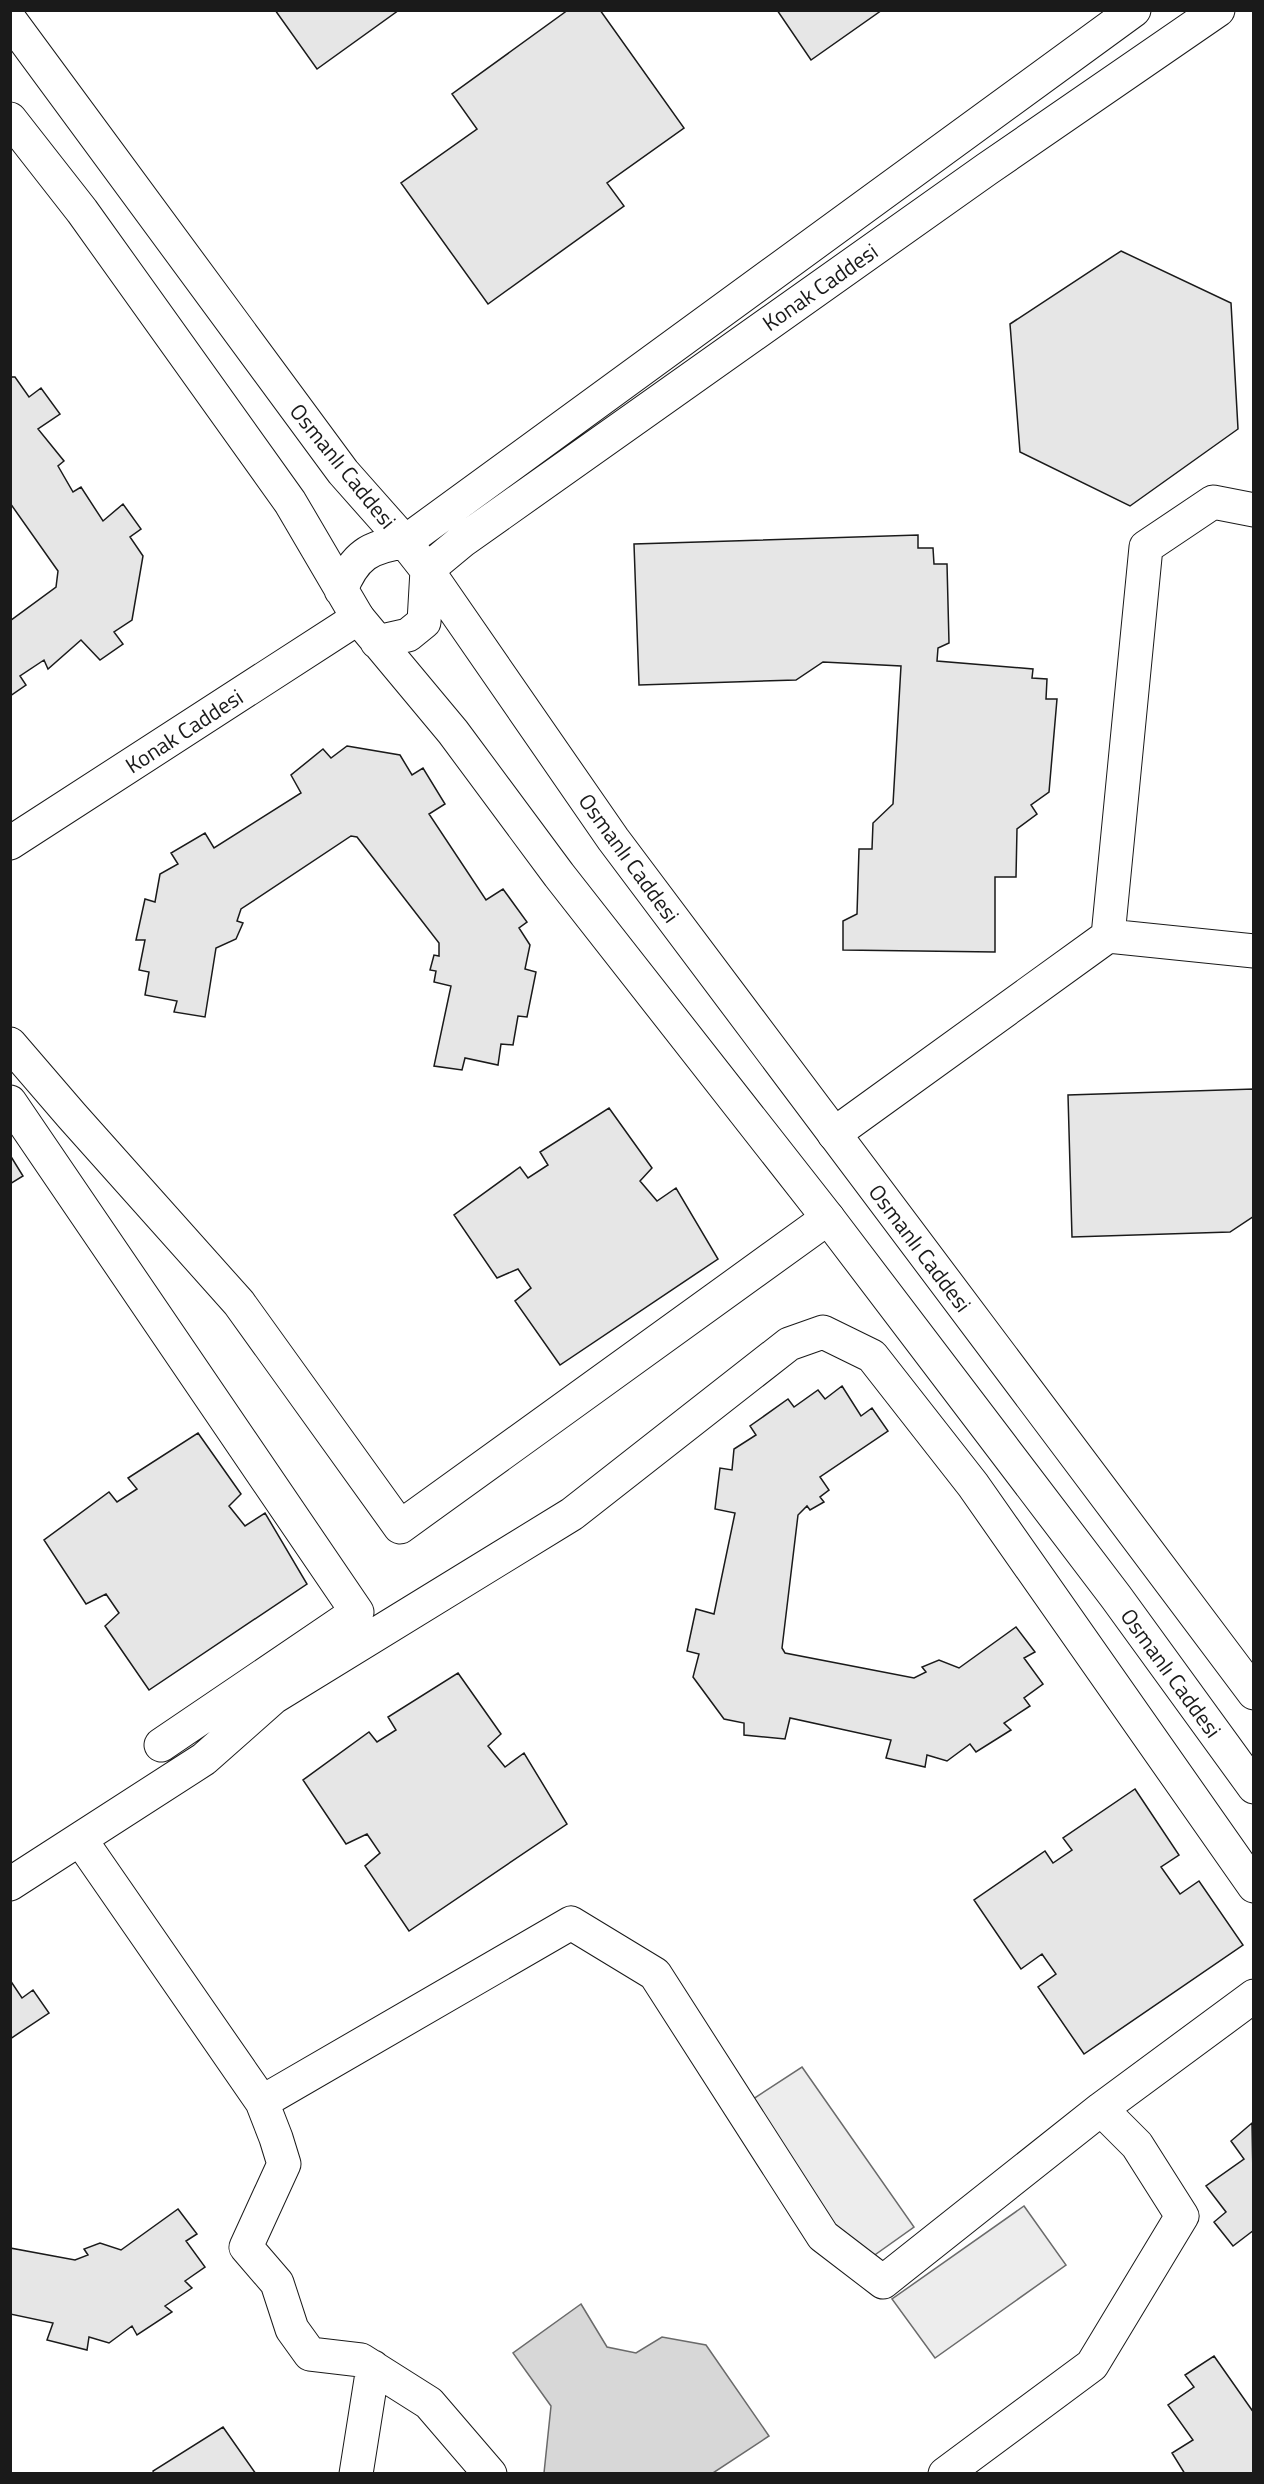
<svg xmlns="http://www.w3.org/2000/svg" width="1264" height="2484" font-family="'Titillium Web',sans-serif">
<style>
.built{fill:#ededed;stroke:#6a6a6a;stroke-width:1.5}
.water{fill:#d7d7d7;stroke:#6a6a6a;stroke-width:1.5}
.building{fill:#e6e6e6;stroke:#1a1a1a;stroke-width:1.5}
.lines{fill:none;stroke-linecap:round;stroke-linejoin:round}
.minor-casing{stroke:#1a1a1a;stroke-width:35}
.major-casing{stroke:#1a1a1a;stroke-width:35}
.minor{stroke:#fff;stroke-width:33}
.major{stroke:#fff;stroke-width:33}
.labels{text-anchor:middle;stroke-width:4.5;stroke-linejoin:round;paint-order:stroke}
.street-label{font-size:22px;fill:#1a1a1a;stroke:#fff}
</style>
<rect width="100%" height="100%" fill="#fff"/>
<path class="built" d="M 802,2067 L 914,2227 L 855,2269 L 747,2103 Z
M 1024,2206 L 1066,2265 L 935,2358 L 892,2299 Z"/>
<path class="water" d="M 581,2304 L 607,2347 L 636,2353 L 662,2337 L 706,2345 L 769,2436 L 713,2473 L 544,2473 L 551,2406 L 513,2353 Z"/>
<path class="building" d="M 275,10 L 399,10 L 317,69 Z
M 568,10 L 600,10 L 684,128 L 607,183 L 624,206 L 488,304 L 401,183 L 477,129 L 452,94 Z
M 777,10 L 882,10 L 811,60 Z
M 1121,251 L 1231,303 L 1238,429 L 1130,506 L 1020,452 L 1010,324 Z
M 10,377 L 15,377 L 29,397 L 41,388 L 60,414 L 38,429 L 64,461 L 58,466 L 73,492 L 81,487 L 103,521 L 123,504 L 141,529 L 130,537 L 143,556 L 132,620 L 114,632 L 123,644 L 100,660 L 81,640 L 48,669 L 44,660 L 20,676 L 26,685 L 10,696 L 10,621 L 56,587 L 58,571 L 10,503 Z
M 918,535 L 918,548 L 933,548 L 934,564 L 947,564 L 949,643 L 938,648 L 937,661 L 1033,669 L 1032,678 L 1047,679 L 1046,699 L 1057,699 L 1049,792 L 1031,805 L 1037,814 L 1017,829 L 1016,877 L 995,877 L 995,952 L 843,950 L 843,921 L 857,914 L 859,849 L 872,849 L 873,823 L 893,804 L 901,666 L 823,662 L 796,680 L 639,685 L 634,544 Z
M 347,746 L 400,755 L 412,775 L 423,768 L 445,804 L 429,814 L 486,900 L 503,889 L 527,922 L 519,928 L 530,945 L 525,969 L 536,972 L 527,1017 L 518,1016 L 513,1045 L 501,1044 L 498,1065 L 465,1058 L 462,1070 L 434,1066 L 451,986 L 434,982 L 436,971 L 430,970 L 434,955 L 439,956 L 439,943 L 357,837 L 351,836 L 241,909 L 237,921 L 243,923 L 236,939 L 216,948 L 205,1017 L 174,1012 L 177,1001 L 145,995 L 149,972 L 139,970 L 145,940 L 136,940 L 145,899 L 155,902 L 160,874 L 178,864 L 171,853 L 205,833 L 214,848 L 301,793 L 291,775 L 323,749 L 331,758 Z
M 1254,1089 L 1254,1216 L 1230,1232 L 1072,1237 L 1068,1095 Z
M 609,1108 L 652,1168 L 640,1181 L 657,1201 L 676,1188 L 718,1259 L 560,1365 L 515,1301 L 531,1288 L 518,1269 L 497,1278 L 454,1215 L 520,1167 L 528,1178 L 548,1165 L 540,1152 Z
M 10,1155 L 23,1176 L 10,1184 Z
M 842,1386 L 861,1416 L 872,1408 L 888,1431 L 820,1477 L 829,1490 L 820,1497 L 824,1502 L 810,1510 L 807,1506 L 798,1515 L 782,1648 L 785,1653 L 914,1678 L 926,1672 L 922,1667 L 939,1660 L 959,1668 L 1016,1627 L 1035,1652 L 1024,1658 L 1043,1684 L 1024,1698 L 1030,1706 L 1004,1723 L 1011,1730 L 976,1752 L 970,1744 L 947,1761 L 927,1755 L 925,1767 L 886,1758 L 891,1740 L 790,1718 L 785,1739 L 744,1735 L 744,1723 L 724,1719 L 693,1677 L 699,1654 L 687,1651 L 696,1609 L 714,1614 L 735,1513 L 715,1509 L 720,1468 L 732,1470 L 734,1449 L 756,1435 L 750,1426 L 788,1399 L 794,1407 L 818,1390 L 825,1399 Z
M 198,1433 L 241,1494 L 229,1506 L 245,1526 L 265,1513 L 307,1584 L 149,1690 L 105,1626 L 119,1613 L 106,1594 L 86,1604 L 44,1540 L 109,1492 L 117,1502 L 137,1489 L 128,1478 Z
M 458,1673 L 501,1734 L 488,1746 L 505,1767 L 524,1753 L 567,1824 L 409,1931 L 365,1866 L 380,1853 L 367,1834 L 346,1844 L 303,1780 L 369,1732 L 377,1742 L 396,1730 L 388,1717 Z
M 1135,1789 L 1179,1855 L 1161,1867 L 1180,1894 L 1199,1881 L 1243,1945 L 1084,2054 L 1038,1987 L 1056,1974 L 1042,1954 L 1021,1969 L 974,1900 L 1045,1851 L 1053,1863 L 1072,1850 L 1063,1838 Z
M 10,1980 L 22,1998 L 33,1990 L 49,2013 L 10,2039 Z
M 1252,2123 L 1254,2230 L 1233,2246 L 1214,2222 L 1226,2212 L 1206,2186 L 1244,2159 L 1231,2141 Z
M 178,2209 L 197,2234 L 186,2241 L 205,2267 L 185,2281 L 192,2288 L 165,2306 L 172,2312 L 137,2335 L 132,2326 L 109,2343 L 89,2337 L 87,2350 L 47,2340 L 53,2323 L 10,2314 L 10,2248 L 75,2260 L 88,2255 L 84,2249 L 100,2243 L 121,2250 Z
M 1214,2356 L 1254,2413 L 1254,2474 L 1185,2474 L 1172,2453 L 1193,2440 L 1168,2405 L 1194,2387 L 1185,2375 Z
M 223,2427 L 256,2474 L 154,2474 L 153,2471 Z"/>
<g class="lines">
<defs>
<path id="minor" d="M 405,542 L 1134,10
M 427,570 L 462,541 L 987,169 L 1218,10
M 10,843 L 358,618
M 1108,936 L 1146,547 L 1213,502 L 1254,510
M 10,1044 L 72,1116 L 239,1303 L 400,1527 L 828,1218
M 10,1102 L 357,1612 L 161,1745
M 834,1134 L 1108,936 L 1254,951
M 80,1839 L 262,2102 L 276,2138 L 284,2164 L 246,2247 L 277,2283 L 292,2329 L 310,2354 L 361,2360 L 429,2403 L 490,2474
M 10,1884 L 204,1759 L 274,1697 L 572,1514 L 789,1344 L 823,1332 L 872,1356 L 973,1485 L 1254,1886
M 262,2102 L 571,1923 L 655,1974 L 823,2236 L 883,2282 L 1101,2109
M 356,2474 L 373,2367
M 945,2474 L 1092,2365 L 1182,2216 L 1137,2145 L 1101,2109 L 1254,1996"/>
<path id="major" d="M 10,20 L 343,472 L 405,542 L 427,570 L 613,839 L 1254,1693
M 10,119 L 82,211 L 290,502 L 358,618 L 453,732 L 559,875 L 828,1218 L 1116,1597 L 1254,1787
M 341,590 C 354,556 370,546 405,542
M 377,642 L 408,635 L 424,622 L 427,570"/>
</defs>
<use href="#minor" class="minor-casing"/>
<use href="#major" class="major-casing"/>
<use href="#minor" class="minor"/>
<use href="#major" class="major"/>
</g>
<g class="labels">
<g class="street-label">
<text transform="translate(820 287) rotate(-35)" y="8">Konak Caddesi</text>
<text transform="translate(343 466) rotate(51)" y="8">Osmanlı Caddesi</text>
<text transform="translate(184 731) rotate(-33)" y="8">Konak Caddesi</text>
<text transform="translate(629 858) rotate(54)" y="8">Osmanlı Caddesi</text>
<text transform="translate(920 1248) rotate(53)" y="8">Osmanlı Caddesi</text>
<text transform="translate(1171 1673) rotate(54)" y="8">Osmanlı Caddesi</text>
</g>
</g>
<rect width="1264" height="2484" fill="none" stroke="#1a1a1a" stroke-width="24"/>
</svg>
